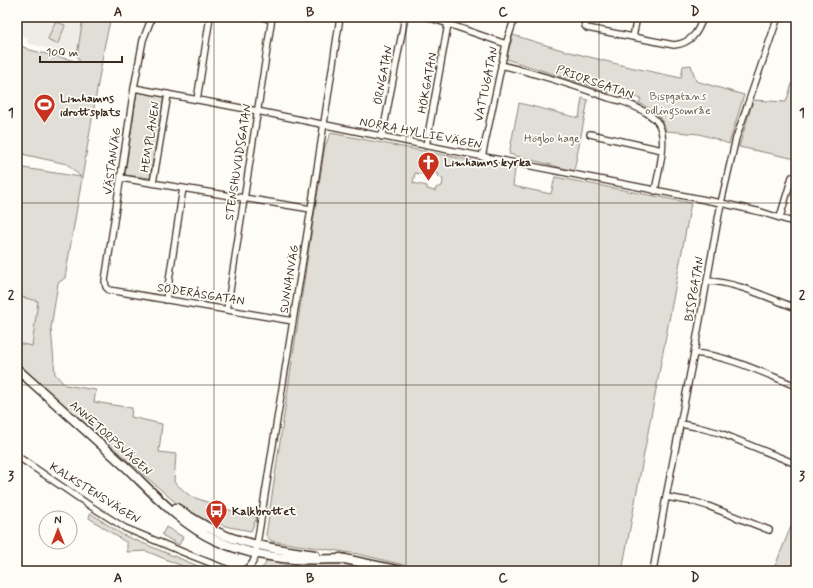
<svg xmlns="http://www.w3.org/2000/svg" width="813" height="588" font-family="Mynerve,sans-serif">
<style>
.built{fill:#efece7}
.green{fill:#e1ded7;stroke:#8e847a;fill-rule:evenodd}
.lines{fill:none;stroke-linecap:round;stroke-linejoin:round}
.minor-casing{stroke:#3b2a1e;stroke-width:8}
.secondary-casing{stroke:#3b2a1e;stroke-width:11}
.minor{stroke:#fdfcf7;stroke-width:5.5}
.secondary{stroke:#fdfcf7;stroke-width:8}
.grid{fill:none;stroke:#3b2a1e;stroke-width:1;stroke-opacity:0.55}
.labels{text-anchor:middle;stroke-width:3.5;stroke-linejoin:round;paint-order:stroke}
.street-label{font-size:12px;fill:#3b2a1e;stroke:#fdfcf7}
.park-label{font-size:12px;fill:#64574c;stroke:#fdfcf7}
.poi-label{font-size:12px;font-weight:bold;fill:#3b2a1e;stroke:#fdfcf7;text-anchor:start}
.neatline{fill:none;stroke:#3b2a1e;stroke-width:1.5}
.grid-label{font-size:13px;text-anchor:middle;font-weight:bold;fill:#3b2a1e}
</style>
<rect width="100%" height="100%" fill="#fdfcf7"/>
<filter id="ink" filterUnits="userSpaceOnUse"><feTurbulence type="fractalNoise" baseFrequency=".025" numOctaves="2"/><feDisplacementMap in="SourceGraphic" scale="8" xChannelSelector="R" yChannelSelector="G"/><feConvolveMatrix kernelMatrix="1 2 1 2 8 2 1 2 1" color-interpolation-filters="sRGB"/></filter>
<g filter="url(#ink)">
<path class="built" d="M 17,17 L 83,17 L 77,56 L 27,43 L 28,38 L 20,35 L 17,32 Z
M 17,296 L 38,301 L 32,346 L 17,343 Z"/>
<path class="green" d="M 83,17 L 111,17 L 105,43 L 65,278 L 58,283 L 51,328 L 55,374 L 65,385 L 96,390 L 94,402 L 132,408 L 131,417 L 162,424 L 159,452 L 176,454 L 174,482 L 190,496 L 238,513 L 257,517 L 251,531 L 229,527 L 213,522 L 206,523 L 176,503 L 17,364 L 17,343 L 32,346 L 38,301 L 17,296 L 17,167 L 81,177 L 67,164 L 17,153 L 17,44 L 30,50 L 80,62 L 77,56 Z
M 55,22 L 56,22 L 65,25 L 65,26 L 58,43 L 57,44 L 49,41 L 48,39 Z
M 513,35 L 562,50 L 625,66 L 681,78 L 683,66 L 691,65 L 696,81 L 744,95 L 729,144 L 713,138 L 699,134 L 666,131 C 664,118 651,108 639,103 L 641,99 L 610,89 L 609,93 L 588,85 L 506,59 Z
M 796,72 L 796,159 L 739,147 L 753,100 L 786,102 Z
M 137,92 L 164,96 L 150,178 L 125,175 Z
M 582,98 L 588,100 L 574,171 L 509,154 L 519,103 L 579,118 Z
M 331,133 L 515,169 L 513,186 L 551,194 L 555,177 L 691,203 L 622,571 L 429,571 L 358,554 L 271,541 L 266,535 L 309,248 L 325,146 L 328,139 ZM 430,172 L 439,174 L 438,177 L 442,178 L 443,181 L 442,186 L 436,188 L 435,191 L 427,189 L 427,186 L 413,183 L 415,173 L 429,176 Z
M 90,513 L 123,535 L 210,571 L 194,571 L 146,551 L 127,552 L 127,543 L 89,518 Z
M 796,514 L 796,571 L 773,571 Z
M 166,527 L 183,537 L 179,545 L 162,535 Z
M 267,559 L 283,564 L 295,565 L 296,562 L 339,563 L 356,565 L 373,571 L 258,571 L 265,565 Z"/>
<g class="lines">
<defs>
<path id="minor" d="M 152,17 L 143,40 L 134,88 L 105,281 L 106,287 L 109,290 L 293,321
M 263,17 L 271,20
M 428,17 L 506,44
M 586,17 C 585,22 583,25 587,28 L 674,45 C 691,43 698,33 703,17
M 633,37 L 637,17
M 501,65 C 538,74 573,85 609,98 C 616,100 623,101 629,104 C 640,109 656,116 660,127 C 667,144 658,173 655,191
M 134,88 L 257,111 L 444,149 L 721,203 L 761,212 L 796,223
M 197,100 L 210,17
M 590,134 L 662,150
M 382,137 L 405,17
M 426,146 L 448,24
M 482,157 L 506,44 L 515,17
M 121,178 L 311,209
M 153,183 L 168,94
M 780,217 L 792,177
M 707,281 C 737,282 768,298 796,308
M 166,300 L 183,188
M 227,310 L 272,17
M 694,353 C 730,356 763,373 796,386
M 681,424 L 697,427 L 720,433 L 796,464
M 17,456 L 92,507 L 125,528 L 190,555 L 231,571
M 666,497 L 695,502 L 708,506 L 769,530
M 241,571 C 255,567 255,557 257,544 L 311,209 L 340,17
M 653,571 L 666,497 L 694,353 L 721,203 L 736,138 L 778,17"/>
<path id="secondary" d="M 17,369 L 27,378 C 61,408 95,439 128,469 C 154,494 182,525 215,540 C 239,551 267,557 294,559 C 311,560 329,559 346,559
M 176,508 C 195,520 216,534 239,540 C 263,548 290,551 315,555
M 340,558 L 401,571"/>
</defs>
<use href="#minor" class="minor-casing"/>
<use href="#secondary" class="secondary-casing"/>
<use href="#minor" class="minor"/>
<use href="#secondary" class="secondary"/>
</g>
</g>
<path class="grid" d="M 214,17 L 214,571M 406,17 L 406,571M 599,17 L 599,571M 17,203 L 796,203M 17,385 L 796,385"/>
<defs>
<symbol id="stadium-pin" viewBox="-11 -11 22 30"><path d="M0 17L-7.5 6A9.5 9.5 0 1 1 7.5 6Z" fill="#c8321e" stroke="#fdfcf7"/><path d="M0-5a6.5 5 0 1 0 0 10a6.5 5 0 1 0 0-10ZM-3.5-1.8h7v3.6h-7Z" fill="#fff"/></symbol>
<symbol id="church-pin" viewBox="-11 -11 22 30"><path d="M0 17L-7.5 6A9.5 9.5 0 1 1 7.5 6Z" fill="#c8321e" stroke="#fdfcf7"/><path d="M-1.2-6h2.4v3.5h3.3v2.4h-3.3V6h-2.4V-.1h-3.3v-2.4h3.3Z" fill="#fff"/></symbol>
<symbol id="bus-pin" viewBox="-11 -11 22 30"><path d="M0 17L-7.5 6A9.5 9.5 0 1 1 7.5 6Z" fill="#c8321e" stroke="#fdfcf7"/><path d="M-5-6H5V4H4V6H2V4H-2V6H-4V4H-5ZM-3.5-4V0h7V-4ZM-3.5 1.2v1.5H-2V1.2ZM2 1.2v1.5H3.5V1.2Z" fill="#fff"/></symbol>
</defs>
<g fill-rule="evenodd">
<use href="#stadium-pin" x="32" y="92" width="25" height="34"/>
<use href="#church-pin" x="416" y="150" width="25" height="34"/>
<use href="#bus-pin" x="204" y="498" width="25" height="34"/>
</g>
<g class="labels">
<g class="street-label">
<text transform="translate(383 75) rotate(-79)" y="4">ÖRNGATAN</text>
<text transform="translate(595 82) rotate(19)" y="4">PRIORSGATAN</text>
<text transform="translate(427 83) rotate(-80)" y="4">HÖKGATAN</text>
<text transform="translate(486 84) rotate(-78)" y="4">VATTUGATAN</text>
<text transform="translate(421 133) rotate(11)" y="4">NORRA HYLLIEVÄGEN</text>
<text transform="translate(150 137) rotate(-81)" y="4">HEMPLANEN</text>
<text transform="translate(112 161) rotate(-82)" y="4">VÄSTANVÄG</text>
<text transform="translate(238 162) rotate(-81)" y="4">STENSHUVUDSGATAN</text>
<text transform="translate(289 279) rotate(-81)" y="4">SUNNANVÄG</text>
<text transform="translate(694 289) rotate(-80)" y="4">BISPGATAN</text>
<text transform="translate(201 294) rotate(9)" y="4">SÖDERÅSGATAN</text>
<text transform="translate(111 438) rotate(42)" y="4">ANNETORPSVÄGEN</text>
<text transform="translate(95 493) rotate(32)" y="4">KALKSTENSVÄGEN</text>
</g>
<g class="park-label">
<text x="678" y="100">Bispgatans<tspan x="678" dy="14">odlingsområe</tspan></text>
<text x="552" y="142">Högbo hage</text>
</g>
<g class="poi-label">
<text x="60" y="102">Limhamns<tspan x="60" dy="14">idrottsplats</tspan></text>
<text x="444" y="166">Limhamns kyrka</text>
<text x="232" y="515">Kalkbrottet</text>
</g>
</g>
<rect width="813" height="588" fill="none" stroke="#fdfcf7" stroke-width="44"/>
<g transform="translate(58 530)"><circle r="19" fill="#fdfcf7" stroke="#afa8a0"/>
<path d="M0-3L7 15L0 10L-7 15Z" fill="#c8321e"/>
<text y="-6" font-size="11" font-weight="bold" text-anchor="middle" fill="#3b2a1e">N</text>
</g>
<path d="M40 56v6h82v-6" fill="none" stroke="#3b2a1e" stroke-width="2"/>
<text x="46" y="56" font-size="12" fill="#3b2a1e" stroke="#fdfcf7" stroke-width="3" paint-order="stroke">100 m</text>
<rect x="22" y="22" width="769" height="544" class="neatline"/>
<g class="grid-label">
<text x="118" y="16">A</text>
<text x="310" y="16">B</text>
<text x="503" y="16">C</text>
<text x="695" y="16">D</text>
<text x="11" y="117">1</text>
<text x="802" y="117">1</text>
<text x="11" y="299">2</text>
<text x="802" y="299">2</text>
<text x="11" y="480">3</text>
<text x="802" y="480">3</text>
<text x="118" y="582">A</text>
<text x="310" y="582">B</text>
<text x="503" y="582">C</text>
<text x="695" y="582">D</text>
</g>
</svg>
